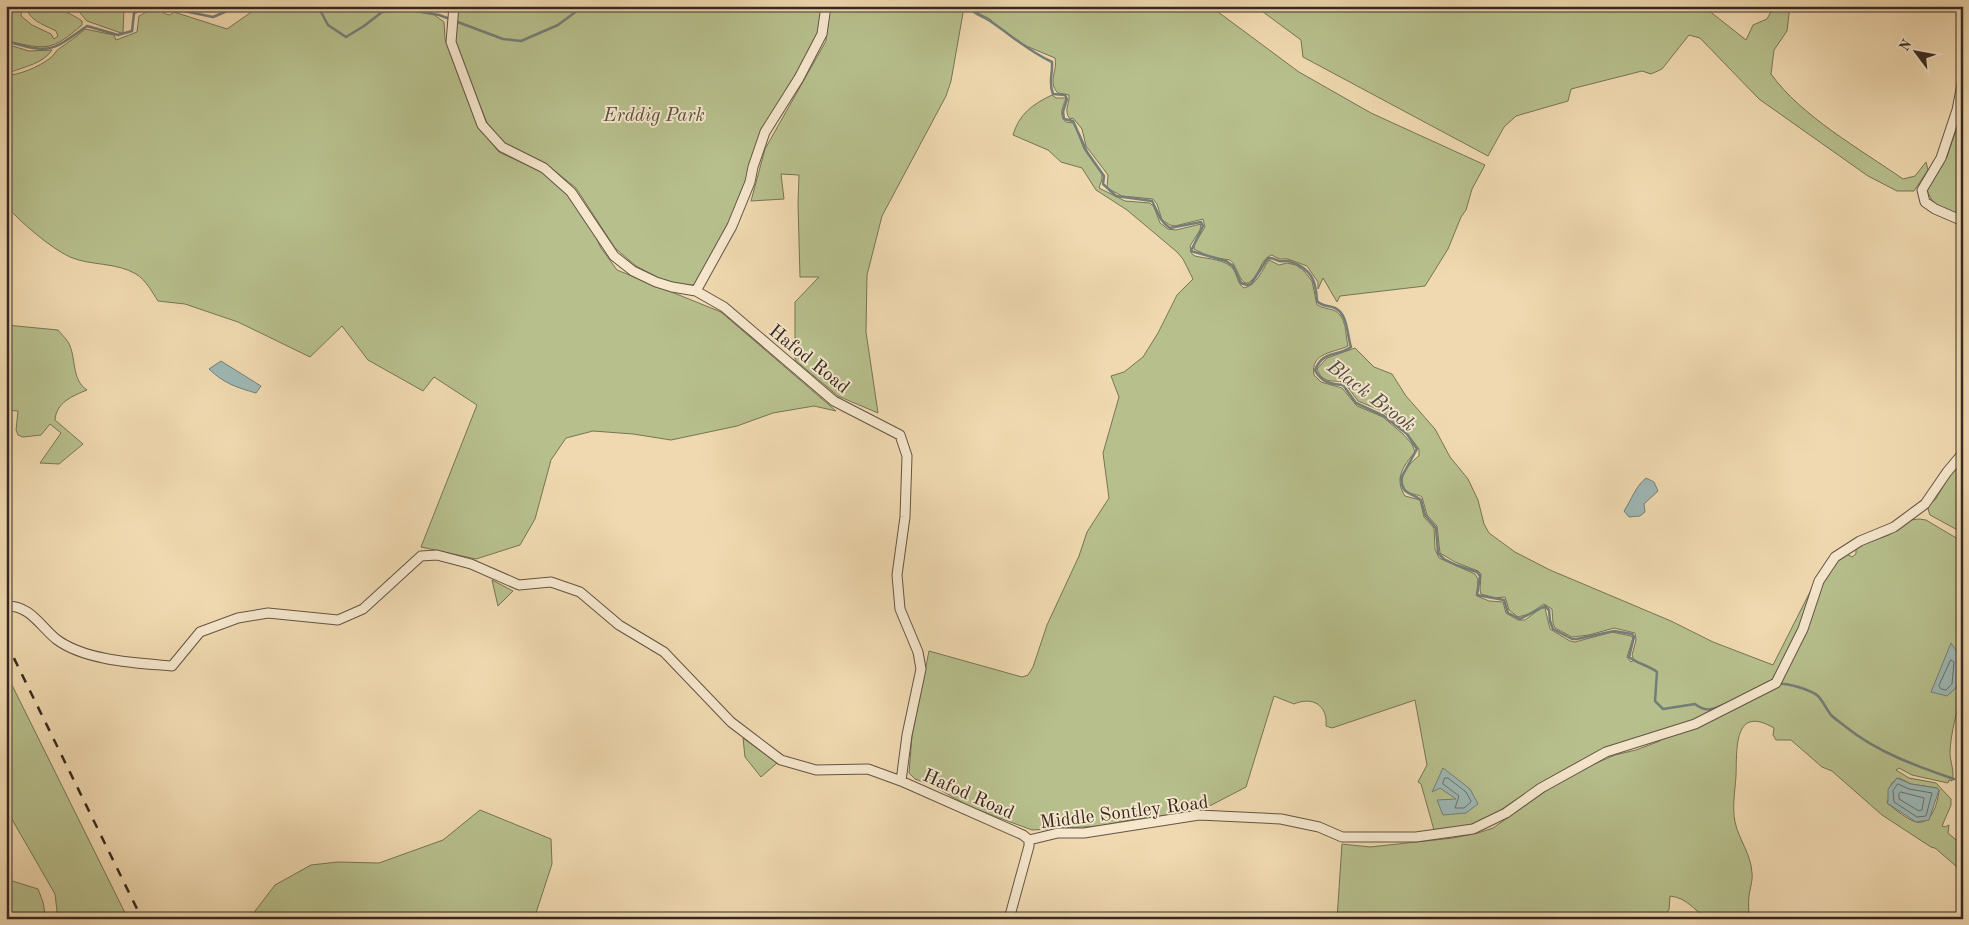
<svg xmlns="http://www.w3.org/2000/svg" width="1969" height="925" font-family="'Old Standard TT',serif">
<style>
.green{fill:#b7c08d;stroke:#767456;fill-rule:evenodd}
.water{fill:#9db8b5;stroke:#747e79}
.lines{fill:none;stroke-linecap:round;stroke-linejoin:round}
.shore{stroke:#6a706a;stroke-width:1}
.stream{stroke:#747e79;stroke-width:2.5}
.street-casing{stroke:#645444;stroke-width:11}
.street{stroke:#f5e6cc;stroke-width:9}
.rail{stroke:#362820;stroke-width:2.5;stroke-dasharray:9 9;stroke-linecap:butt}
.labels{text-anchor:middle;stroke-width:4;stroke-linejoin:round;paint-order:stroke}
.park-label{font-size:19px;font-style:italic;fill:#564e3b;stroke:#f5e6cc}
.street-label{font-size:19px;fill:#362820;stroke:#f5e6cc}
.water-label{font-size:20px;font-style:italic;fill:#504c45;stroke:#f5e6cc}
</style>
<rect width="100%" height="100%" fill="#f0d9b0"/>
<filter id="stains"><feTurbulence type="fractalNoise" baseFrequency=".004" numOctaves="4"/><feColorMatrix values="0 0 0 0 .2 0 0 0 0 .09 0 0 0 0 .02 0 0 0 .5 -.17"/></filter>
<radialGradient id="worn" r=".72"><stop offset=".6" stop-color="#630" stop-opacity="0"/><stop offset="1" stop-color="#630" stop-opacity=".3"/></radialGradient>
<path class="green" d="M 6,6 L 28,6 L 22,9 L 21,16 L 32,25 L 51,34 L 54,39 L 58,36 L 56,31 C 47,26 33,22 28,12 C 41,0 70,12 82,21 L 82,25 C 52,51 46,50 8,41 L 6,40 Z
M 74,6 L 126,6 L 124,9 L 123,32 L 121,33 L 87,21 Z
M 260,6 L 422,6 L 444,22 L 445,39 L 479,127 L 499,152 L 542,172 L 569,196 L 593,231 L 601,248 L 617,270 L 721,312 L 836,411 L 814,406 L 773,413 L 737,426 L 671,440 L 633,434 L 593,431 L 566,438 L 551,460 L 535,519 L 520,545 L 476,559 L 421,547 L 477,405 L 434,377 L 423,391 L 368,360 L 342,326 L 310,357 L 238,322 L 185,304 L 158,301 C 152,292 146,280 136,274 C 116,262 91,266 70,257 C 49,247 22,223 6,206 L 6,75 C 18,76 40,66 49,59 C 54,56 56,50 60,48 C 69,42 77,36 85,29 L 114,35 L 116,40 L 137,32 L 139,16 C 145,13 152,7 159,10 C 164,13 164,14 170,15 L 174,12 L 227,29 Z
M 458,6 L 960,7 L 963,13 L 951,81 L 946,96 L 882,216 L 867,275 L 866,332 L 878,413 L 838,396 L 795,360 L 795,302 L 819,277 L 800,277 L 798,203 L 799,175 L 781,174 L 784,199 L 751,201 L 765,149 L 826,41 L 828,21 L 762,131 L 748,169 L 746,184 L 728,227 L 694,285 L 672,285 L 636,266 L 615,248 L 576,188 L 545,163 L 503,145 L 487,123 L 455,43 Z
M 972,6 L 1210,6 L 1299,72 L 1371,113 L 1485,165 L 1472,189 L 1466,210 L 1461,217 L 1448,249 L 1425,286 L 1340,296 L 1337,302 L 1323,278 L 1318,289 L 1318,282 L 1307,266 L 1288,259 L 1279,259 L 1272,255 C 1261,258 1260,273 1252,280 C 1241,292 1238,266 1230,260 L 1210,257 L 1194,249 L 1194,245 L 1205,227 L 1203,219 L 1175,226 L 1170,225 L 1162,220 L 1157,204 L 1153,199 L 1122,196 L 1107,188 L 1108,175 L 1086,146 L 1082,129 L 1073,118 L 1070,119 C 1063,110 1070,104 1069,95 L 1058,93 C 1047,82 1058,71 1055,58 L 1024,45 L 996,25 L 990,19 L 978,13 Z
M 1255,6 L 1703,6 L 1746,40 L 1753,25 L 1767,19 L 1774,6 L 1790,6 L 1787,31 L 1774,50 L 1771,74 C 1801,116 1860,149 1903,179 L 1915,176 L 1926,162 L 1928,170 L 1914,191 L 1897,191 L 1868,176 L 1800,128 L 1759,99 L 1700,38 L 1689,35 L 1662,69 L 1651,74 L 1642,71 L 1571,89 L 1568,101 L 1516,116 L 1504,127 L 1488,156 L 1303,57 L 1301,40 Z
M 6,44 L 29,51 L 52,50 C 44,63 24,67 11,72 L 6,68 Z
M 1052,95 L 1056,98 L 1066,98 C 1063,107 1058,115 1066,122 L 1074,123 L 1084,149 L 1102,174 L 1102,179 L 1099,188 L 1125,201 L 1150,203 L 1154,207 L 1160,223 L 1168,229 L 1176,230 L 1201,224 L 1200,230 L 1190,246 L 1192,254 L 1195,256 C 1207,259 1227,259 1234,270 C 1238,277 1237,283 1244,288 C 1257,285 1262,270 1269,260 L 1279,265 L 1287,263 L 1296,265 L 1304,271 L 1312,281 L 1317,305 C 1322,308 1327,308 1333,310 C 1347,315 1345,334 1348,346 C 1334,353 1310,352 1314,375 L 1321,382 L 1342,388 L 1357,406 L 1383,417 L 1403,434 L 1412,444 L 1415,452 C 1403,466 1394,479 1405,496 L 1420,500 L 1424,517 L 1434,528 L 1435,549 L 1439,558 L 1475,574 L 1478,579 L 1477,596 L 1489,601 L 1503,602 L 1506,613 L 1518,620 L 1525,620 L 1541,608 L 1545,608 L 1550,629 L 1570,641 L 1575,642 L 1612,632 L 1631,636 L 1633,638 L 1627,657 L 1631,662 L 1634,660 L 1632,655 L 1636,640 L 1635,633 L 1614,628 L 1589,635 L 1572,637 L 1555,628 L 1553,623 L 1552,609 L 1544,604 L 1529,614 L 1518,617 L 1509,610 L 1505,597 L 1495,598 L 1481,594 L 1480,590 L 1481,574 L 1478,571 L 1455,562 L 1440,553 L 1437,526 L 1427,515 L 1422,497 C 1418,494 1411,495 1407,491 C 1394,481 1410,462 1419,456 L 1419,449 L 1406,432 L 1382,411 L 1358,401 L 1344,382 C 1332,380 1323,384 1317,369 L 1327,358 L 1355,348 L 1374,367 L 1392,374 L 1406,396 L 1435,429 L 1450,457 L 1468,479 L 1478,500 L 1484,524 L 1489,533 L 1515,552 L 1550,570 L 1671,621 L 1713,642 L 1773,665 L 1813,586 L 1823,584 C 1828,572 1835,562 1845,553 L 1852,557 L 1856,554 L 1856,547 L 1889,535 L 1911,520 L 1919,519 L 1926,520 L 1963,542 L 1963,689 C 1958,706 1950,736 1950,753 C 1950,762 1955,771 1952,781 L 1949,780 L 1948,783 L 1912,775 L 1899,768 L 1896,770 L 1909,778 L 1936,783 L 1951,799 L 1951,805 L 1942,826 L 1945,827 L 1949,825 L 1948,833 L 1961,844 L 1963,824 L 1963,872 L 1935,848 L 1931,847 L 1882,815 L 1832,771 L 1822,767 L 1791,740 L 1776,740 L 1773,735 L 1774,728 C 1733,704 1737,750 1736,776 C 1735,791 1732,807 1735,822 C 1739,840 1751,854 1752,873 C 1753,880 1750,888 1749,896 C 1748,903 1749,911 1749,919 C 1739,919 1715,922 1708,918 C 1694,912 1689,898 1670,896 L 1669,910 L 1658,919 L 1649,916 L 1646,919 L 1337,919 L 1342,844 L 1370,847 L 1453,838 L 1478,833 L 1493,828 L 1556,784 L 1587,767 L 1615,755 L 1636,750 L 1660,741 L 1658,732 L 1604,749 L 1532,789 L 1496,813 L 1470,825 L 1434,830 L 1421,784 L 1418,782 L 1427,765 L 1415,700 L 1332,728 L 1326,726 C 1328,705 1312,696 1294,704 L 1274,696 L 1246,787 L 1200,811 L 1130,820 L 1100,826 L 1032,830 L 970,807 L 932,785 L 915,779 L 909,773 L 912,736 L 929,651 L 1022,677 L 1028,675 L 1033,667 L 1047,625 L 1079,556 L 1087,532 L 1109,498 L 1103,453 L 1119,397 L 1111,376 L 1124,372 L 1143,357 L 1158,333 L 1177,295 L 1193,279 L 1183,259 L 1177,252 L 1127,210 L 1096,190 L 1082,168 L 1061,162 L 1048,150 L 1013,135 C 1019,114 1033,104 1052,95 ZM 1899,778 L 1911,784 L 1937,788 L 1939,790 C 1938,802 1932,825 1917,822 C 1907,820 1895,809 1887,803 C 1891,793 1886,784 1899,778 Z
M 1963,109 L 1963,216 C 1946,210 1934,209 1927,190 L 1947,157 Z
M 6,325 L 58,330 C 62,335 68,340 70,346 C 76,361 72,380 87,390 C 72,396 56,403 55,420 L 83,444 L 59,464 L 40,463 L 61,433 L 50,424 L 41,435 L 23,437 L 18,435 L 16,430 L 18,411 L 6,410 Z
M 1963,458 L 1963,533 L 1930,515 L 1928,509 L 1930,502 L 1935,500 L 1955,467 Z
M 492,580 L 513,591 L 498,606 Z
M 6,673 L 128,919 L 54,919 L 57,911 L 55,894 L 6,809 Z
M 743,738 L 777,763 L 761,777 L 745,757 Z
M 480,810 L 551,839 L 552,864 L 534,919 L 249,919 L 275,885 L 311,865 L 338,862 L 379,863 L 443,840 Z
M 6,879 L 38,889 L 43,902 L 46,919 L 6,919 Z"/>
<path class="water" d="M 221,361 L 261,386 L 256,393 C 238,388 223,383 209,369 Z
M 1646,478 L 1654,482 L 1658,491 L 1644,504 L 1645,512 L 1640,516 L 1629,517 L 1624,511 C 1632,499 1635,487 1646,478 Z
M 1951,643 L 1960,656 L 1957,687 L 1947,696 L 1931,692 Z
M 1443,768 L 1470,789 L 1478,804 L 1466,813 L 1443,815 L 1437,800 L 1456,799 L 1440,788 L 1432,792 Z
M 1897,778 L 1911,784 L 1937,788 L 1939,790 L 1929,820 L 1916,822 L 1887,803 L 1888,801 L 1888,789 Z"/>
<g class="lines">
<path class="shore" d="M 1951,660 L 1954,662 L 1952,684 L 1946,690 L 1941,689 L 1939,686 Z
M 1445,778 L 1448,778 L 1466,792 L 1471,801 L 1470,803 L 1464,808 L 1455,808 L 1459,796 L 1443,784 Z
M 1898,784 L 1909,789 L 1932,793 L 1926,816 L 1917,817 L 1894,802 L 1893,791 Z
M 1901,792 L 1924,798 L 1922,810 L 1919,811 L 1899,799 L 1899,794 Z"/>
<path class="stream" d="M 160,6 L 213,17 L 239,6
M 314,6 L 321,12 L 328,25 L 346,37 L 364,26 L 382,12 L 410,10 L 439,15 L 450,19
M 967,6 C 973,14 983,16 990,21 C 1011,35 1028,51 1052,62 C 1053,75 1048,81 1053,94 L 1065,95 L 1067,99 L 1063,112 L 1064,119 L 1073,121 L 1087,152 L 1104,176 L 1103,184 L 1116,196 L 1152,201 C 1158,212 1159,221 1170,228 L 1201,222 L 1203,226 L 1191,251 L 1226,261 L 1233,266 L 1241,283 L 1247,285 L 1251,284 L 1268,258 C 1274,258 1275,260 1279,261 C 1283,262 1287,260 1291,262 C 1312,269 1316,281 1317,301 C 1323,307 1327,305 1335,308 C 1348,314 1347,335 1351,347 C 1338,357 1324,349 1315,370 C 1321,382 1330,384 1343,385 L 1356,403 L 1384,416 L 1407,434 L 1417,449 L 1401,478 C 1403,497 1410,491 1421,500 L 1425,515 L 1436,528 L 1438,553 L 1444,559 L 1456,565 L 1477,572 L 1480,576 L 1477,595 L 1504,600 L 1508,613 L 1520,619 L 1545,606 L 1549,610 L 1550,621 L 1553,629 L 1572,639 L 1577,639 L 1614,631 L 1632,634 L 1634,637 L 1629,657 C 1638,664 1648,665 1657,672 L 1655,701 L 1663,709 L 1695,704 C 1705,712 1712,710 1723,705
M 455,21 L 503,39 L 521,41 L 558,25 L 578,10 L 592,6
M 6,41 C 50,54 51,52 87,26 L 118,35 L 132,31 L 134,13 L 149,6
M 1777,684 C 1786,682 1811,690 1818,696 C 1823,701 1826,709 1831,715 C 1835,719 1841,723 1846,727 C 1877,752 1916,766 1954,779"/>
<defs>
<path id="street" d="M 454,6 L 451,42 L 482,125 L 502,147 L 544,168 L 571,192 L 614,256 L 633,271 L 656,282 L 672,287 L 696,291 L 724,307 L 834,401 L 900,435 L 907,456 L 905,517 L 897,575 L 900,609 L 918,652 L 921,669 L 907,735 L 901,781
M 1963,79 L 1957,110 L 1941,158 L 1922,190 L 1925,202 L 1935,209 L 1963,221
M 696,291 L 732,226 L 750,182 L 753,167 L 765,132 L 799,78 L 822,34 L 826,6
M 6,606 C 30,605 40,626 56,639 C 85,661 137,663 172,666 L 200,632 L 238,618 L 268,613 L 338,620 L 363,609 L 421,556 L 437,555 L 471,564 L 519,585 L 551,582 L 580,592 L 619,625 L 664,652 L 731,722 L 781,760 L 816,770 L 868,769 L 901,781 L 1023,835 L 1029,840 L 1029,846 L 1009,919
M 1029,840 L 1058,833 L 1084,833 L 1199,815 L 1281,819 L 1319,827 L 1342,837 L 1416,837 L 1473,829 L 1506,813 L 1541,788 L 1606,752 L 1695,724 L 1776,683 L 1803,629 L 1819,581 L 1835,557 L 1860,541 L 1894,527 L 1925,504 L 1947,472 L 1963,453"/>
</defs>
<use href="#street" class="street-casing"/>
<use href="#street" class="street"/>
<path class="rail" d="M 6,642 L 142,919"/>
</g>
<g class="labels">
<g class="park-label">
<text x="654" y="121">Erddig Park</text>
</g>
<g class="street-label">
<text transform="translate(810 358) rotate(39)" y="7">Hafod Road</text>
<text transform="translate(969 793) rotate(24)" y="7">Hafod Road</text>
<text transform="translate(1124 811) rotate(-7)" y="7">Middle Sontley Road</text>
</g>
<g class="water-label">
<text transform="translate(1372 395) rotate(37)" y="7">Black Brook</text>
</g>
</g>
<rect width="1969" height="925" fill="none" stroke="#f0d9b0" stroke-width="25"/>
<rect x="8" y="8" width="1954" height="910" fill="none" stroke="#362820" stroke-width="2.5"/>
<rect x="12" y="12" width="1944" height="900" fill="none" stroke="#362820"/>
<g transform="translate(1916 52) rotate(302)" stroke="#f5e6cc" stroke-width="4" paint-order="stroke">
<path d="M0-4L9 19L0 12L-9 19Z" fill="#362820"/>
<text y="-8" font-size="14" font-weight="bold" text-anchor="middle" fill="#362820">N</text>
</g>
<rect width="100%" height="100%" filter="url(#stains)"/>
<rect width="100%" height="100%" fill="url(#worn)"/>
</svg>
